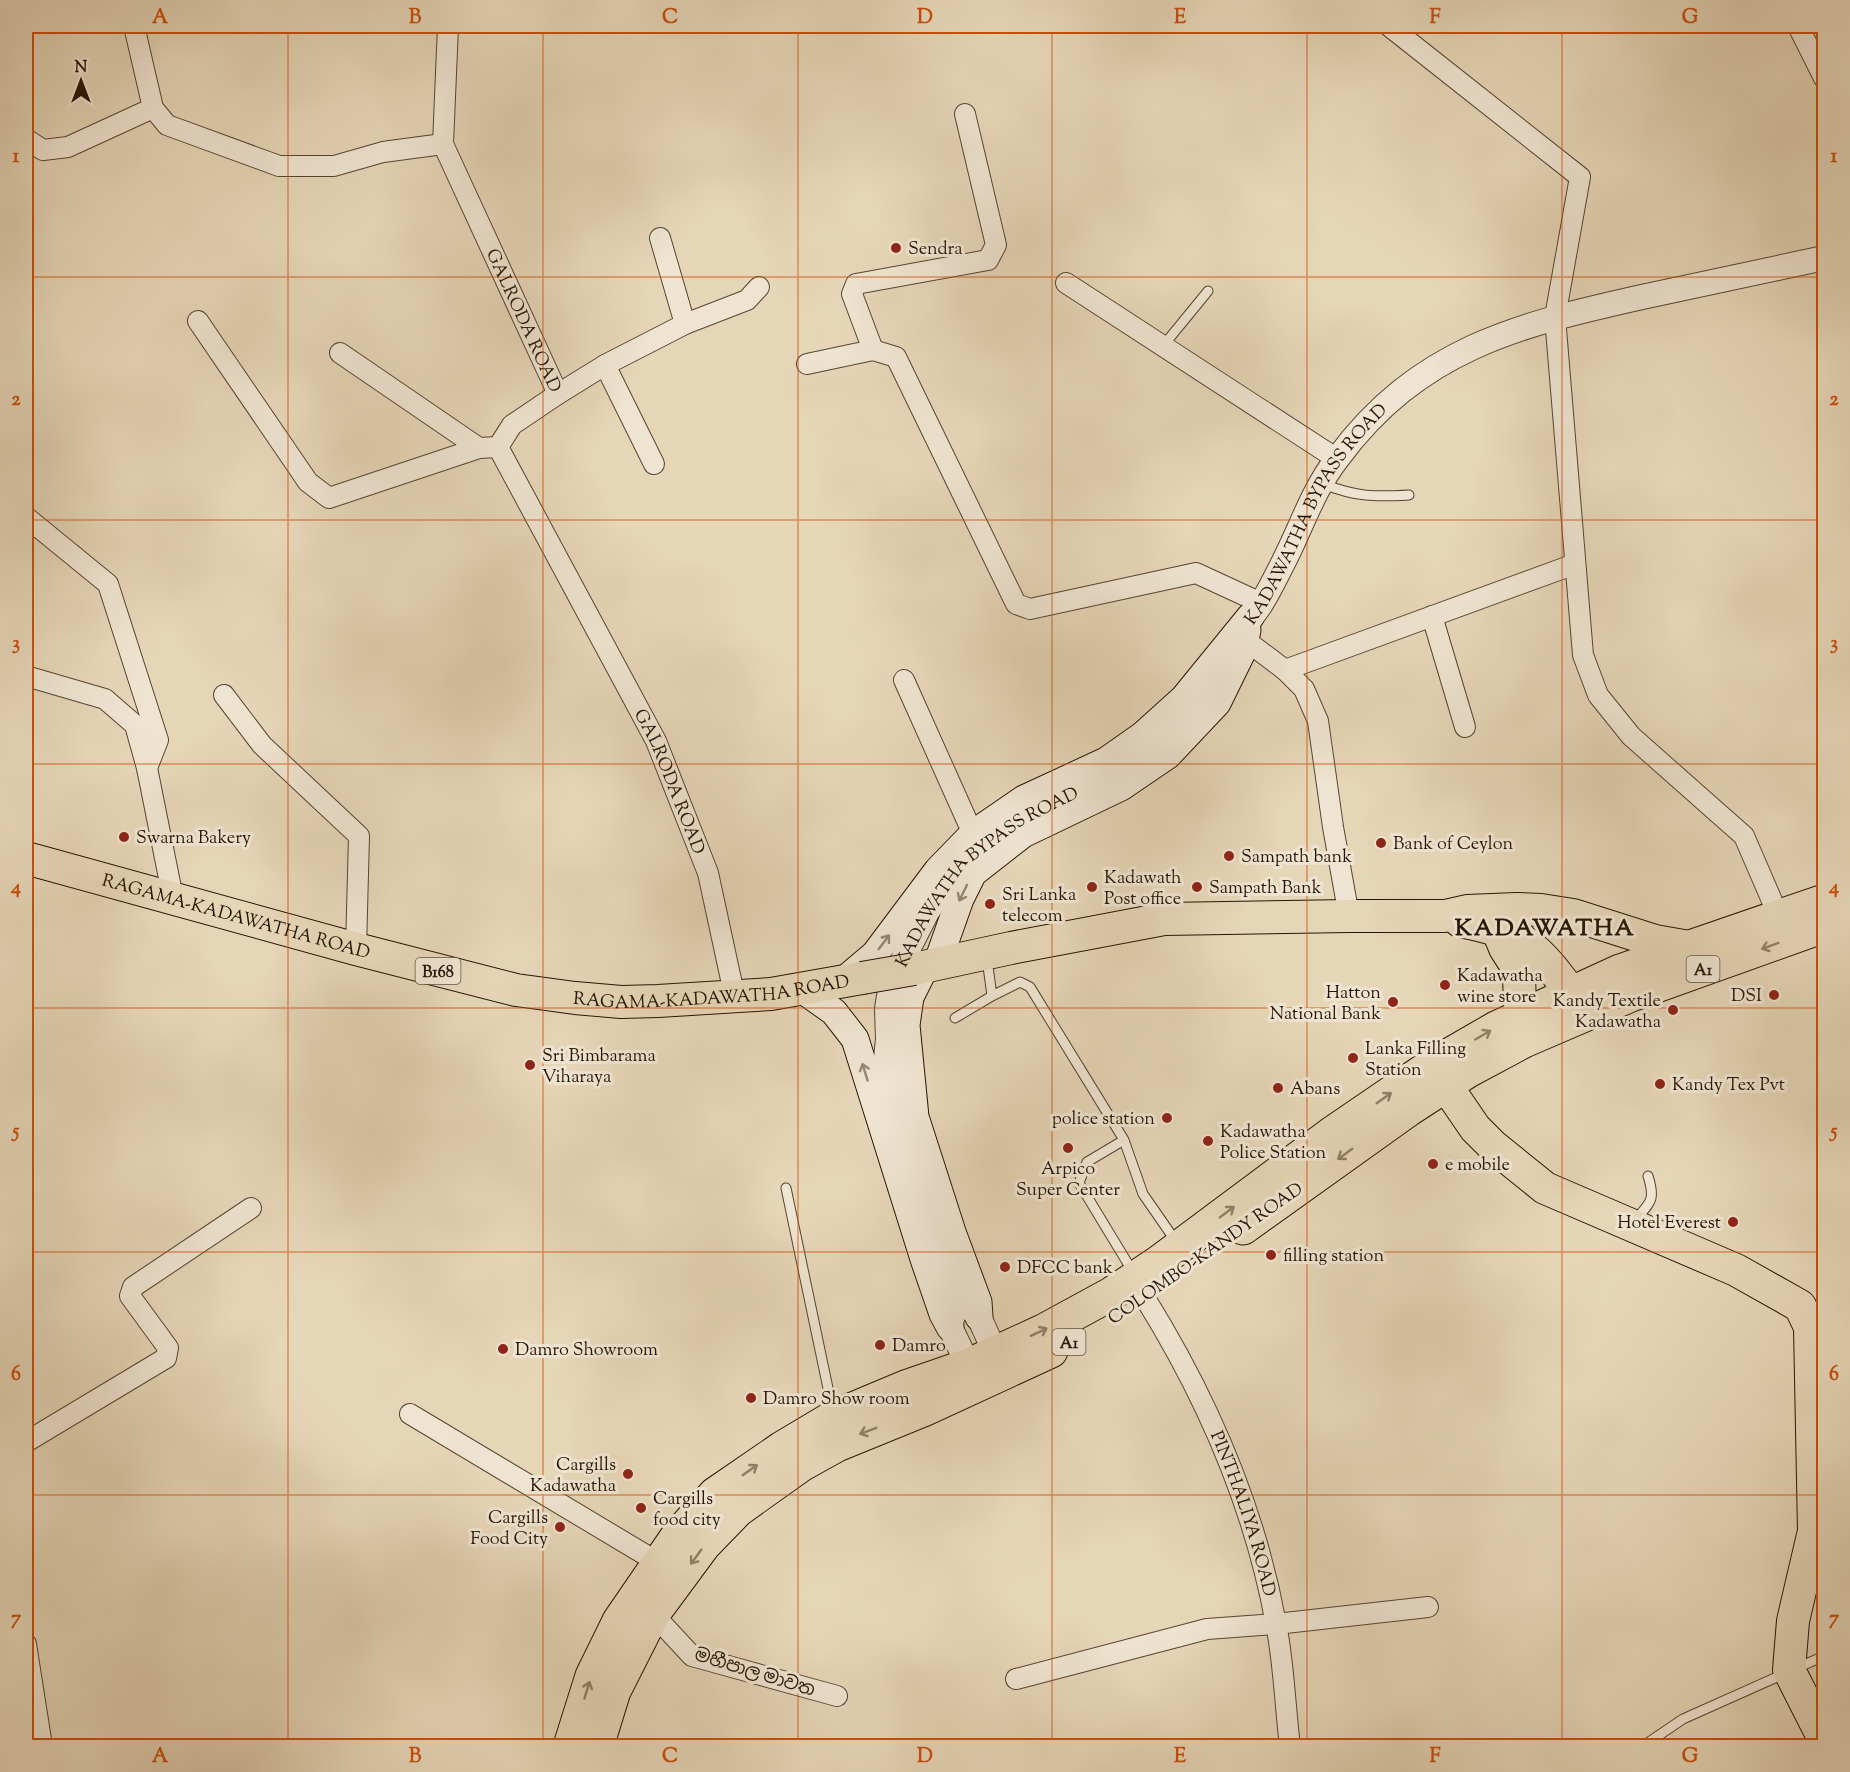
<svg xmlns="http://www.w3.org/2000/svg" width="1850" height="1772" font-family="'Sorts Mill Goudy','Noto Sans Sinhala',serif">
<style>
.lines{fill:none;stroke-linecap:round;stroke-linejoin:round}
.service-casing{stroke:#564531;stroke-width:11}
.minor-casing{stroke:#564531;stroke-width:22}
.tertiary-casing{stroke:#564531;stroke-width:26}
.secondary-casing{stroke:#261504;stroke-width:29}
.primary-casing{stroke:#261504;stroke-width:34}
.trunk-casing{stroke:#261504;stroke-width:35}
.service{stroke:#efe4d1;stroke-width:9}
.minor{stroke:#efe4d1;stroke-width:20}
.tertiary{stroke:#efe4d1;stroke-width:24}
.secondary{stroke:#efe4d1;stroke-width:27}
.primary{stroke:#e6d6b8;stroke-width:32}
.trunk{stroke:#e6d6b8;stroke-width:33}
.primary-bridge-casing{stroke:#261504;stroke-width:34;stroke-linecap:butt}
.primary-bridge{stroke:#e6d6b8;stroke-width:32}
.oneway{stroke:#958775}
.oneway2{stroke:#907f67}
.grid{fill:none;stroke:#cb4f0b;stroke-width:1.5;stroke-opacity:0.55}
.poi-dot{fill:#8f2418;stroke:#efe4d1;stroke-width:2}
.labels{text-anchor:middle;stroke-width:6;stroke-linejoin:round;paint-order:stroke}
.shield{fill:#efe4d1;stroke:#625342;stroke-width:1.5}
.shield-label{font-size:16px;font-weight:bold;fill:#261504}
.poi-label{font-size:18px;fill:#261504;stroke:#efe4d1;text-anchor:start}
.street-label{font-size:18px;fill:#261504;stroke:#efe4d1}
.district-label{font-size:24px;font-weight:bold;letter-spacing:1.5px;fill:#261504;stroke:#efe4d1}
.neatline{fill:none;stroke:#cb4f0b;stroke-width:2}
.grid-label{font-size:20px;text-anchor:middle;font-weight:bold;fill:#cb4f0b}
</style>
<rect width="100%" height="100%" fill="#e6d6b8"/>
<filter id="stains"><feTurbulence type="fractalNoise" baseFrequency=".00333" numOctaves="4"/><feColorMatrix values="0 0 0 0 .2 0 0 0 0 .09 0 0 0 0 .02 0 0 0 .5 -.17"/></filter>
<radialGradient id="worn" r=".72"><stop offset=".6" stop-color="#630" stop-opacity="0"/><stop offset="1" stop-color="#630" stop-opacity=".3"/></radialGradient>
<g class="lines">
<defs>
<path id="service" d="M 1163,346 L 1208,291
M 1323,484 C 1357,497 1374,497 1409,495
M 987,959 L 992,996
M 955,1018 L 992,996 L 1020,982 L 1030,987 L 1124,1140 L 1143,1194 L 1177,1243
M 1124,1140 L 1087,1162 L 1079,1183 L 1133,1272
M 786,1188 L 833,1412
M 1634,1221 C 1650,1203 1656,1201 1648,1176
M 1643,1746 L 1683,1719 L 1824,1656"/>
<g id="minor">
<path id="s1" d="M 134,26 L 153,108 L 167,125 L 279,166 L 334,166 L 383,152 L 443,144 L 558,394 L 512,425 L 498,447 L 656,741 L 708,873 L 735,998"/>
<path d="M 1389,26 L 1580,177 L 1555,317 L 1583,655 L 1598,695 L 1631,736 L 1744,836 L 1779,917"/>
<path d="M 1798,26 L 1824,78"/>
<path d="M 26,139 L 43,150 L 68,147 L 153,108"/>
<path d="M 443,144 L 448,26"/>
<path d="M 660,238 L 685,324"/>
<path d="M 1066,283 L 1337,459"/>
<path d="M 198,321 L 308,482 L 329,498 L 479,448 L 498,447"/>
<path d="M 873,350 L 852,294 L 856,284 L 988,260 L 996,245 L 965,114"/>
<path d="M 340,353 L 479,448"/>
<path d="M 807,364 L 873,350 L 896,357 L 1016,604 L 1030,609 L 1196,573 L 1261,603"/>
<path d="M 605,365 L 654,464"/>
<path d="M 558,394 L 605,365 L 685,324 L 747,300 L 759,287"/>
<path d="M 26,517 L 108,584 L 158,740 L 147,768"/>
<path d="M 1432,616 L 1465,727"/>
<path d="M 1244,639 L 1285,670 L 1304,689 L 1318,721 L 1333,827 L 1349,916"/>
<path d="M 1285,670 L 1575,564"/>
<path d="M 26,676 L 105,699 L 135,725 L 147,768 L 173,898"/>
<path d="M 904,680 L 973,834"/>
<path d="M 224,695 L 262,745 L 359,836 L 356,949"/>
<path id="s2" d="M 1145,1298 C 1207,1398 1255,1508 1276,1624 C 1284,1664 1285,1706 1290,1746"/>
<path d="M 410,1414 L 659,1563"/>
<path d="M 26,1442 L 166,1358 L 168,1348 L 130,1296 L 133,1287 L 251,1208"/>
<path d="M 653,1614 L 692,1656 L 837,1696"/>
<path d="M 26,1644 L 42,1746"/>
<path d="M 1016,1679 L 1207,1629 L 1276,1624 L 1428,1607"/>
</g>
<g id="tertiary">
<path id="s3" d="M 1241,634 C 1247,623 1254,614 1261,604 C 1269,591 1276,577 1283,563 C 1301,528 1313,490 1337,459 C 1418,349 1517,325 1642,297 C 1703,284 1764,271 1824,258"/>
<path d="M 965,1303 L 979,1317 L 1002,1368"/>
<path id="s4" d="M 975,1379 L 950,1327 L 953,1315 L 951,1298 L 904,1154 L 888,1091 L 886,1058 L 888,1039 L 887,1009 L 891,983 L 927,912 L 961,862 L 1021,819 L 1118,771 L 1135,761 L 1178,723 L 1202,693"/>
</g>
<path id="secondary" d="M 937,964 L 960,899 L 973,873 L 1023,834 L 1121,787 L 1168,755 L 1217,703 L 1243,650 L 1247,630
M 925,967 L 910,997 L 906,1025 L 915,1117 L 952,1232 L 978,1302 L 979,1317
M 842,982 L 875,954 L 938,870 L 973,834 L 1024,799 L 1106,761 L 1143,735 L 1184,698 L 1250,617
M 803,990 L 834,1012 L 855,1039 L 924,1259 L 943,1314 L 950,1327"/>
<g id="primary">
<path id="s5" d="M 26,858 L 356,949 L 516,990 L 575,998 L 621,1002 L 658,1001 L 771,994 L 862,978"/>
<path d="M 1460,921 C 1478,925 1497,929 1514,936 C 1542,949 1570,989 1583,1015"/>
<path d="M 1498,931 L 1505,948 L 1519,970 L 1520,1016"/>
<path d="M 914,969 L 1011,948 L 1164,919 L 1349,916 L 1445,916 L 1467,911 L 1517,909 L 1541,910 L 1573,915 L 1655,941 L 1689,947"/>
<path d="M 1432,1065 L 1475,1128 L 1493,1146 L 1545,1188 L 1736,1270 L 1800,1306 L 1810,1327 L 1814,1531 L 1793,1621 L 1789,1670 L 1824,1739"/>
</g>
<path id="trunk" d="M 1243,1228 L 1408,1110 L 1468,1071 L 1524,1041 L 1631,995 L 1824,926
M 570,1746 L 592,1676 L 619,1621 L 678,1535 L 715,1494 L 782,1448 L 834,1417 L 908,1386 L 969,1365 L 1043,1331 L 1111,1294 L 1159,1262 L 1331,1134 L 1394,1091 L 1432,1065 L 1496,1028 L 1620,971 L 1824,901
M 597,1746 L 614,1691 L 653,1614 L 704,1545 L 738,1510 L 801,1465 L 837,1445 L 923,1410 L 1051,1351"/>
</defs>
<use href="#service" class="service-casing"/>
<use href="#minor" class="minor-casing"/>
<use href="#tertiary" class="tertiary-casing"/>
<use href="#secondary" class="secondary-casing"/>
<use href="#primary" class="primary-casing"/>
<use href="#trunk" class="trunk-casing"/>
<use href="#service" class="service"/>
<use href="#minor" class="minor"/>
<use href="#tertiary" class="tertiary"/>
<use href="#secondary" class="secondary"/>
<use href="#primary" class="primary"/>
<use href="#trunk" class="trunk"/>
<defs>
<path id="primary-bridge" d="M 862,978 L 914,969"/>
</defs>
<use href="#primary-bridge" class="primary-bridge-casing"/>
<use href="#primary-bridge" class="primary-bridge"/>
</g>
<defs><path id="oneway-shaft" d="M-6 0H5M1.5-3L5.5 0L1.5 3" fill="none" stroke-width="1.6" stroke-linecap="round" stroke-linejoin="round" transform="scale(1.5)"/></defs>
<g class="oneway">
<use href="#oneway-shaft" transform="translate(963 893) rotate(116)"/>
<use href="#oneway-shaft" transform="translate(884 942) rotate(-53)"/>
<use href="#oneway-shaft" transform="translate(865 1072) rotate(-107)"/>
</g>
<g class="oneway2">
<use href="#oneway-shaft" transform="translate(1770 946) rotate(160)"/>
<use href="#oneway-shaft" transform="translate(1483 1035) rotate(-30)"/>
<use href="#oneway-shaft" transform="translate(1384 1098) rotate(-35)"/>
<use href="#oneway-shaft" transform="translate(1345 1154) rotate(144)"/>
<use href="#oneway-shaft" transform="translate(1227 1212) rotate(-37)"/>
<use href="#oneway-shaft" transform="translate(1039 1332) rotate(-25)"/>
<use href="#oneway-shaft" transform="translate(868 1431) rotate(159)"/>
<use href="#oneway-shaft" transform="translate(750 1470) rotate(-35)"/>
<use href="#oneway-shaft" transform="translate(696 1557) rotate(126)"/>
<use href="#oneway-shaft" transform="translate(587 1690) rotate(-73)"/>
</g>
<path class="grid" d="M 288,26 L 288,1746M 543,26 L 543,1746M 798,26 L 798,1746M 1052,26 L 1052,1746M 1307,26 L 1307,1746M 1562,26 L 1562,1746M 26,277 L 1824,277M 26,520 L 1824,520M 26,764 L 1824,764M 26,1008 L 1824,1008M 26,1252 L 1824,1252M 26,1495 L 1824,1495"/>
<g class="poi-dot">
<circle cx="896" cy="248" r="6"/>
<circle cx="124" cy="837" r="6"/>
<circle cx="1381" cy="843" r="6"/>
<circle cx="1229" cy="856" r="6"/>
<circle cx="1092" cy="887" r="6"/>
<circle cx="1197" cy="887" r="6"/>
<circle cx="990" cy="904" r="6"/>
<circle cx="1445" cy="985" r="6"/>
<circle cx="1774" cy="995" r="6"/>
<circle cx="1393" cy="1002" r="6"/>
<circle cx="1673" cy="1010" r="6"/>
<circle cx="1353" cy="1058" r="6"/>
<circle cx="530" cy="1065" r="6"/>
<circle cx="1660" cy="1084" r="6"/>
<circle cx="1278" cy="1088" r="6"/>
<circle cx="1167" cy="1118" r="6"/>
<circle cx="1208" cy="1141" r="6"/>
<circle cx="1068" cy="1148" r="6"/>
<circle cx="1433" cy="1164" r="6"/>
<circle cx="1733" cy="1222" r="6"/>
<circle cx="1271" cy="1255" r="6"/>
<circle cx="1005" cy="1267" r="6"/>
<circle cx="880" cy="1345" r="6"/>
<circle cx="503" cy="1349" r="6"/>
<circle cx="751" cy="1398" r="6"/>
<circle cx="628" cy="1474" r="6"/>
<circle cx="641" cy="1508" r="6"/>
<circle cx="560" cy="1527" r="6"/>
</g>
<g class="labels">
<g class="shield">
<rect x="1686.5" y="956" width="33" height="26" rx="4.5"/>
<rect x="415.5" y="958" width="45" height="26" rx="4.5"/>
<rect x="1052.5" y="1329" width="33" height="26" rx="4.5"/>
</g>
<g class="shield-label">
<text x="1703" y="975">A1</text>
<text x="438" y="977">B168</text>
<text x="1069" y="1348">A1</text>
</g>
<g class="poi-label">
<text x="908" y="254">Sendra</text>
<text x="136" y="843">Swarna Bakery</text>
<text x="1393" y="849">Bank of Ceylon</text>
<text x="1241" y="862">Sampath bank</text>
<text x="1104" y="883">Kadawath<tspan x="1104" dy="21">Post office</tspan></text>
<text x="1209" y="893">Sampath Bank</text>
<text x="1002" y="900">Sri Lanka<tspan x="1002" dy="21">telecom</tspan></text>
<text x="1457" y="981">Kadawatha<tspan x="1457" dy="21">wine store</tspan></text>
<text x="1381" y="998" text-anchor="end">Hatton<tspan x="1381" dy="21">National Bank</tspan></text>
<text x="1762" y="1001" text-anchor="end">DSI</text>
<text x="1661" y="1006" text-anchor="end">Kandy Textile<tspan x="1661" dy="21">Kadawatha</tspan></text>
<text x="1365" y="1054">Lanka Filling<tspan x="1365" dy="21">Station</tspan></text>
<text x="542" y="1061">Sri Bimbarama<tspan x="542" dy="21">Viharaya</tspan></text>
<text x="1672" y="1090">Kandy Tex Pvt</text>
<text x="1290" y="1094">Abans</text>
<text x="1155" y="1124" text-anchor="end">police station</text>
<text x="1220" y="1137">Kadawatha<tspan x="1220" dy="21">Police Station</tspan></text>
<text x="1445" y="1170">e mobile</text>
<text x="1068" y="1174" text-anchor="middle">Arpico<tspan x="1068" dy="21">Super Center</tspan></text>
<text x="1721" y="1228" text-anchor="end">Hotel Everest</text>
<text x="1283" y="1261">filling station</text>
<text x="1017" y="1273">DFCC bank</text>
<text x="892" y="1351">Damro</text>
<text x="515" y="1355">Damro Showroom</text>
<text x="763" y="1404">Damro Show room</text>
<text x="616" y="1470" text-anchor="end">Cargills<tspan x="616" dy="21">Kadawatha</tspan></text>
<text x="653" y="1504">Cargills<tspan x="653" dy="21">food city</tspan></text>
<text x="548" y="1523" text-anchor="end">Cargills<tspan x="548" dy="21">Food City</tspan></text>
</g>
<g class="street-label">
<text dy="6" stroke="none"><textPath href="#s1" startOffset="586">GALRODA ROAD</textPath></text>
<text dy="6" stroke="none"><textPath href="#s3" startOffset="142">KADAWATHA BYPASS ROAD</textPath></text>
<text dy="6" stroke="none"><textPath href="#s1" startOffset="1125">GALRODA ROAD</textPath></text>
<text dy="6" stroke="none"><textPath href="#s4" startOffset="560">KADAWATHA BYPASS ROAD</textPath></text>
<text dy="6" stroke="none"><textPath href="#s5" startOffset="218">RAGAMA-KADAWATHA ROAD</textPath></text>
<text dy="6" stroke="none"><textPath href="#s5" startOffset="704">RAGAMA-KADAWATHA ROAD</textPath></text>
<text transform="translate(1205 1253) rotate(-35)" y="6">COLOMBO-KANDY ROAD</text>
<text dy="6" stroke="none"><textPath href="#s2" startOffset="238">PINTHALIYA ROAD</textPath></text>
<text transform="translate(755 1672) rotate(17)" y="6">මහීපාල මාවත</text>
</g>
<g class="district-label">
<text x="1545" y="935">KADAWATHA</text>
</g>
</g>
<rect width="1850" height="1772" fill="none" stroke="#e6d6b8" stroke-width="66"/>
<g transform="translate(81 81)" stroke="#efe4d1" stroke-width="4.5" paint-order="stroke">
<path d="M0-4.5L10 22L0 15L-10 22Z" fill="#261504"/>
<text y="-9" font-size="16" font-weight="bold" text-anchor="middle" fill="#261504">N</text>
</g>
<rect x="33" y="33" width="1784" height="1706" class="neatline"/>
<g class="grid-label">
<text x="160" y="23">A</text>
<text x="415" y="23">B</text>
<text x="670" y="23">C</text>
<text x="925" y="23">D</text>
<text x="1180" y="23">E</text>
<text x="1435" y="23">F</text>
<text x="1690" y="23">G</text>
<text x="16" y="162">1</text>
<text x="1834" y="162">1</text>
<text x="16" y="405">2</text>
<text x="1834" y="405">2</text>
<text x="16" y="649">3</text>
<text x="1834" y="649">3</text>
<text x="16" y="893">4</text>
<text x="1834" y="893">4</text>
<text x="16" y="1137">5</text>
<text x="1834" y="1137">5</text>
<text x="16" y="1380">6</text>
<text x="1834" y="1380">6</text>
<text x="16" y="1624">7</text>
<text x="1834" y="1624">7</text>
<text x="160" y="1762">A</text>
<text x="415" y="1762">B</text>
<text x="670" y="1762">C</text>
<text x="925" y="1762">D</text>
<text x="1180" y="1762">E</text>
<text x="1435" y="1762">F</text>
<text x="1690" y="1762">G</text>
</g>
<rect width="100%" height="100%" filter="url(#stains)"/>
<rect width="100%" height="100%" fill="url(#worn)"/>
</svg>
